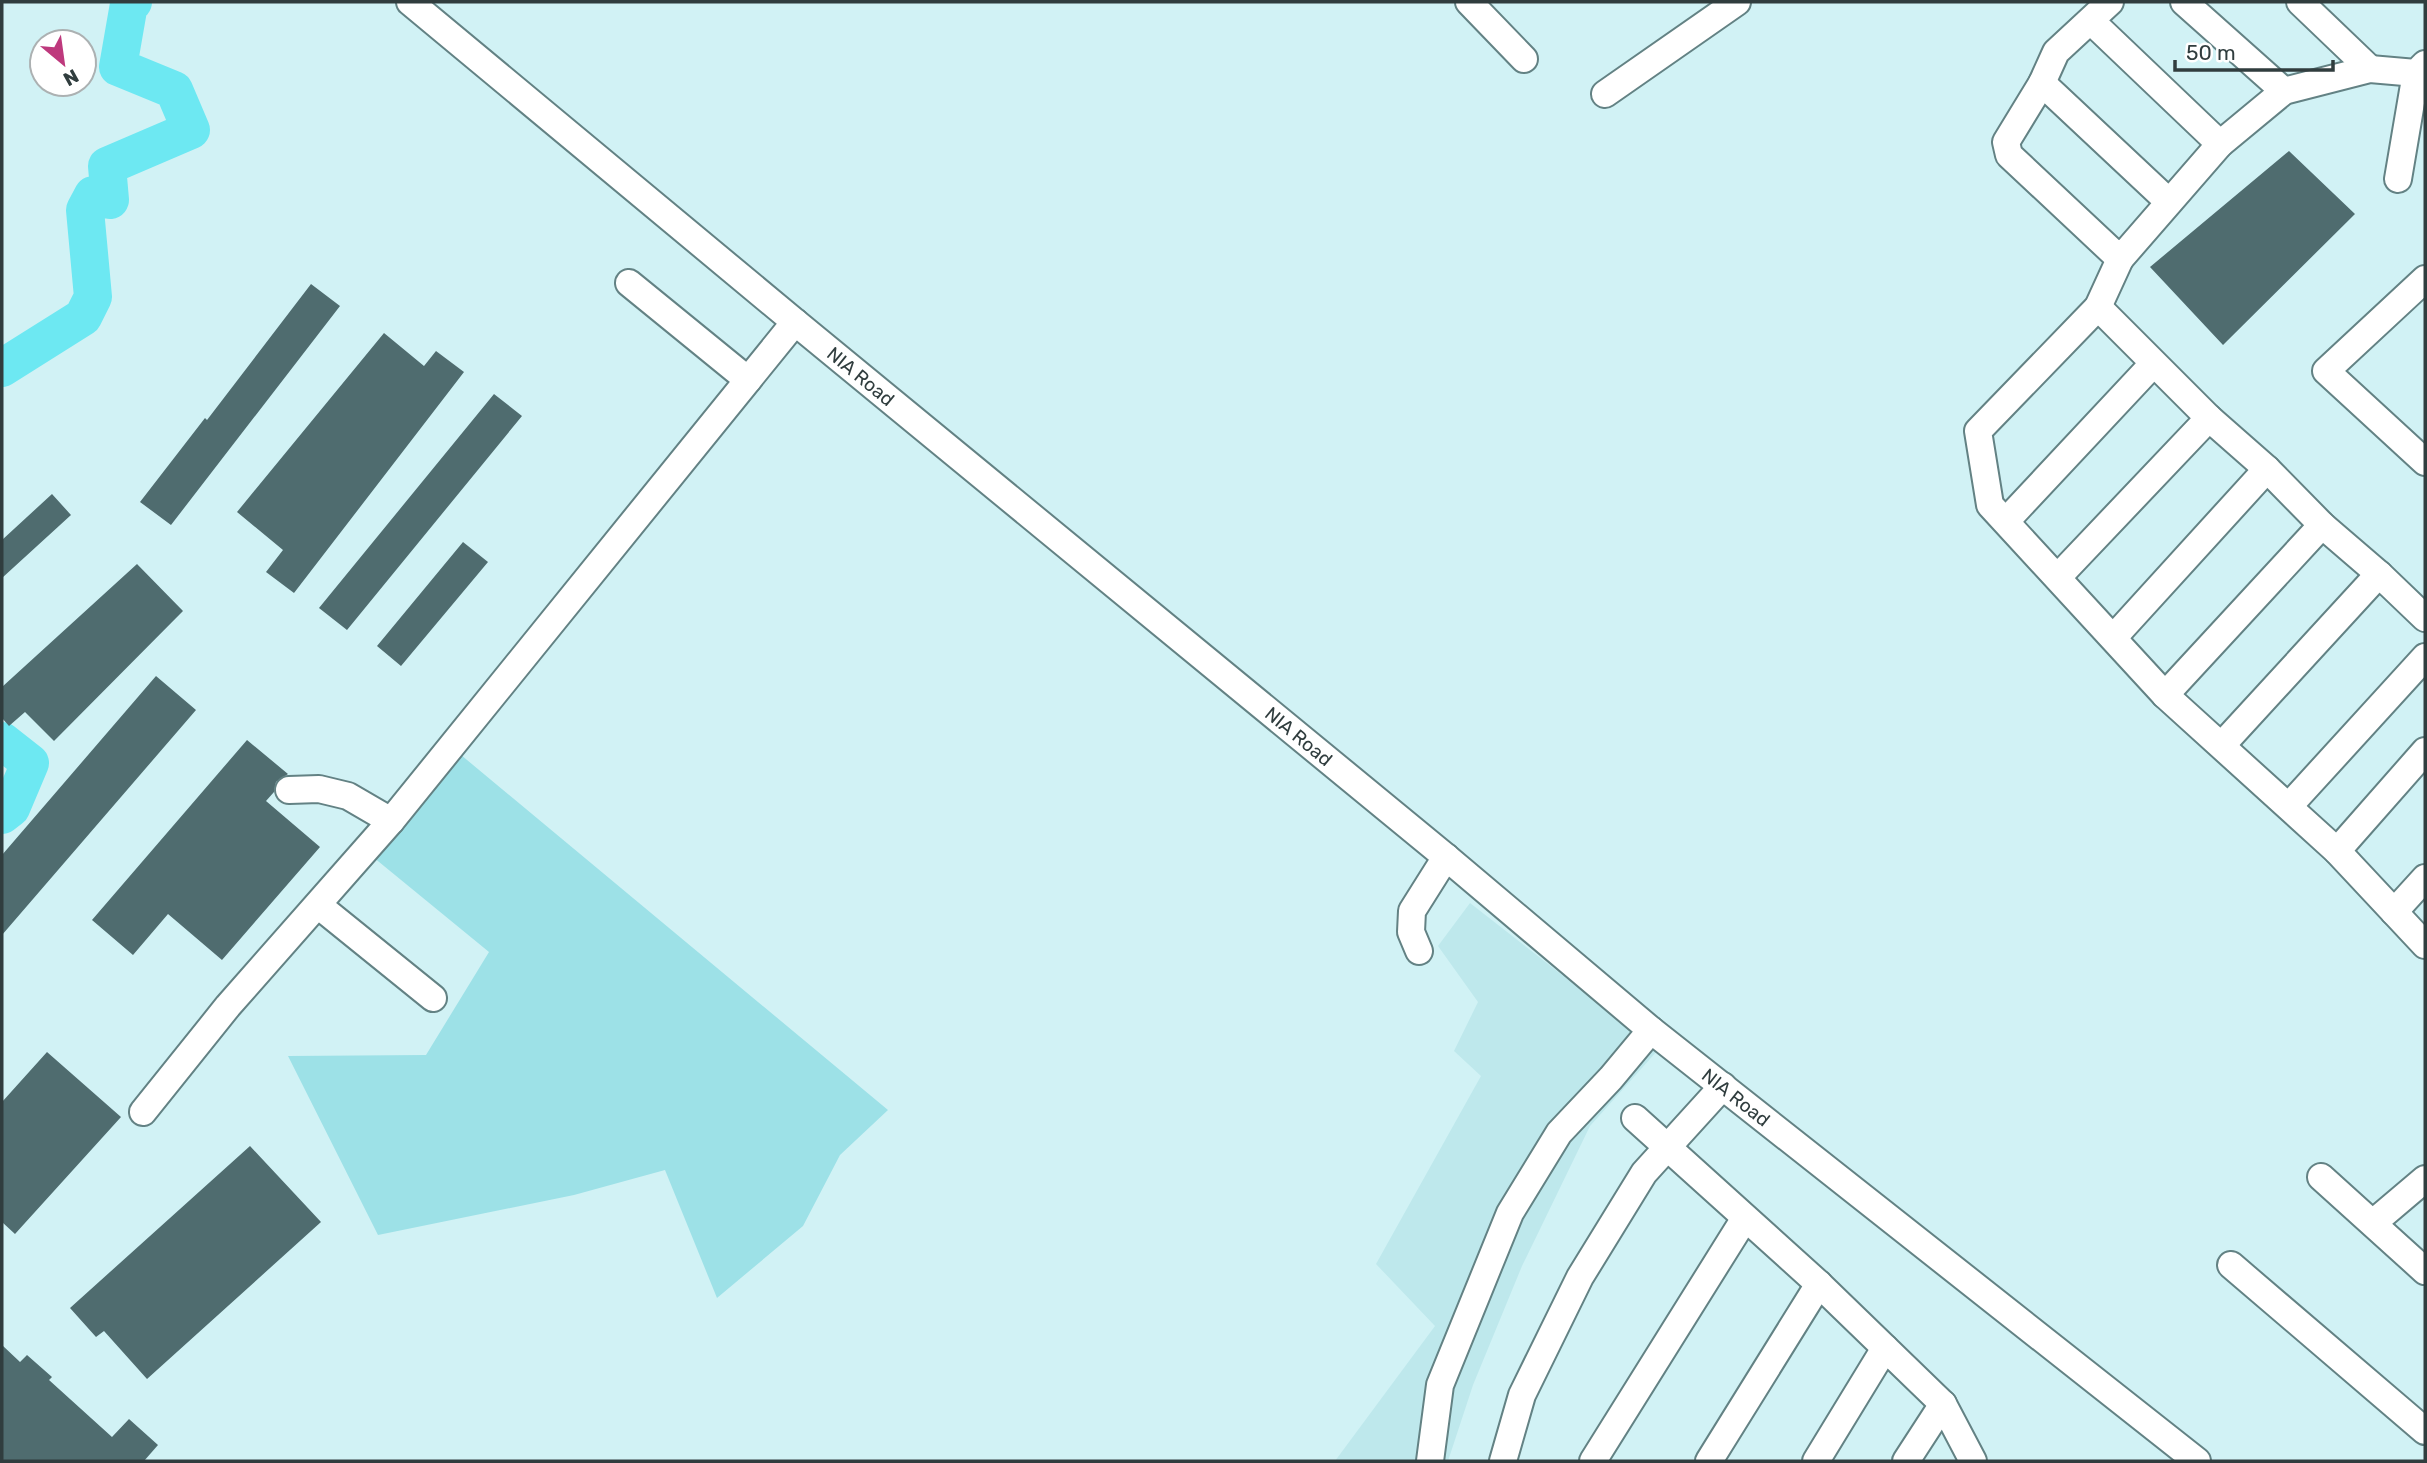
<svg xmlns="http://www.w3.org/2000/svg" width="2427" height="1463" font-family="Rubik,sans-serif">
<style>
.built{fill:#bee8ec}
.green{fill:#9de1e7}
.lines{fill:none;stroke-linecap:round;stroke-linejoin:round}
.river{stroke:#6de8f2;stroke-width:38}
.building{fill:#4f6c6f}
.minor-casing{stroke:#638284;stroke-width:30}
.minor{stroke:#fff;stroke-width:26}
.labels{text-anchor:middle;stroke-width:7;stroke-linejoin:round;paint-order:stroke}
.street-label{font-size:19px;fill:#303d3e;stroke:#fff}
</style>
<rect width="100%" height="100%" fill="#d1f2f5"/>
<path class="built" d="M 1470,903 L 1658,1050 L 1590,1126 L 1522,1266 L 1473,1385 L 1448,1461 L 1335,1461 L 1435,1326 L 1376,1264 L 1481,1076 L 1454,1051 L 1478,1002 L 1438,946 Z"/>
<path class="green" d="M 449,745 L 888,1110 L 840,1155 L 803,1226 L 717,1298 L 665,1170 L 574,1195 L 378,1235 L 288,1056 L 426,1055 L 489,952 L 362,848 Z"/>
<g class="lines">
<path class="river" d="M 2,368 L 83,317 L 93,297 L 85,210 L 93,195 L 110,200 L 107,166 L 191,130 L 174,90 L 118,67 L 129,4 L 133,2
M 2,741 L 30,763 L 11,808 L 2,815"/>
</g>
<path class="building" d="M 2289,151 L 2355,214 L 2223,345 L 2150,267 Z
M 311,284 L 340,306 L 171,525 L 140,502 L 205,418 L 207,420 Z
M 384,333 L 424,366 L 436,351 L 464,372 L 294,593 L 266,572 L 283,550 L 237,512 Z
M 494,394 L 522,416 L 347,630 L 319,608 Z
M 52,494 L 71,515 L 2,578 L 2,540 Z
M 463,542 L 488,562 L 401,666 L 377,646 Z
M 137,564 L 183,611 L 54,741 L 25,712 L 9,726 L 2,718 L 2,687 Z
M 156,676 L 196,710 L 2,935 L 2,855 Z
M 247,740 L 288,774 L 276,782 L 274,792 L 266,801 L 320,847 L 222,960 L 168,914 L 133,955 L 92,920 Z
M 47,1052 L 121,1117 L 15,1234 L 2,1222 L 2,1102 Z
M 250,1146 L 321,1222 L 147,1379 L 104,1331 L 96,1337 L 70,1308 Z
M 2,1345 L 20,1362 L 27,1355 L 52,1377 L 49,1380 L 112,1437 L 129,1419 L 158,1445 L 144,1461 L 2,1461 Z"/>
<g class="lines">
<defs>
<g id="minor">
<path id="s1" d="M 410,2 L 795,322 L 1446,857 L 1651,1030 L 2197,1461"/>
<path d="M 1469,2 L 1524,59"/>
<path d="M 2110,2 L 2056,52 L 2042,83 L 2006,142 L 2009,155 L 2120,259 L 2220,144 L 2284,91 L 2370,69 L 2416,73 L 2425,64"/>
<path d="M 2184,2 L 2284,91"/>
<path d="M 2300,2 L 2370,69"/>
<path d="M 2091,21 L 2220,144"/>
<path d="M 2042,83 L 2169,202"/>
<path d="M 1605,94 L 1737,2"/>
<path d="M 2398,179 L 2416,73"/>
<path d="M 2120,259 L 2098,307 L 1978,431 L 1990,505 L 2165,695 L 2337,851 L 2425,751"/>
<path d="M 2425,279 L 2326,371 L 2425,462"/>
<path d="M 629,283 L 748,380"/>
<path d="M 2098,307 L 2209,418 L 2267,469 L 2322,525 L 2379,574 L 2425,618"/>
<path d="M 2007,520 L 2153,364"/>
<path d="M 2058,577 L 2209,418"/>
<path d="M 2114,637 L 2267,469"/>
<path d="M 2165,695 L 2322,525"/>
<path d="M 2222,745 L 2379,574"/>
<path d="M 289,790 L 319,789 L 348,796 L 391,821"/>
<path d="M 2289,806 L 2425,657"/>
<path d="M 2337,851 L 2425,945"/>
<path d="M 318,905 L 433,998"/>
<path d="M 2394,912 L 2425,878"/>
<path d="M 1419,951 L 1411,932 L 1412,911 L 1446,857"/>
<path d="M 143,1112 L 228,1006 L 391,821 L 795,322"/>
<path d="M 1635,1118 L 1819,1284 L 1943,1404 L 1973,1461"/>
<path d="M 2321,1177 L 2425,1271"/>
<path d="M 2373,1223 L 2425,1179"/>
<path d="M 2231,1265 L 2425,1431"/>
<path d="M 1430,1461 L 1440,1385 L 1510,1213 L 1559,1133 L 1611,1078 L 1651,1030"/>
<path d="M 1503,1461 L 1522,1395 L 1580,1277 L 1644,1173 L 1723,1086"/>
<path d="M 1593,1461 L 1745,1218"/>
<path d="M 1709,1461 L 1819,1284"/>
<path d="M 1816,1461 L 1885,1348"/>
<path d="M 1906,1461 L 1943,1404"/>
</g>
</defs>
<use href="#minor" class="minor-casing"/>
<use href="#minor" class="minor"/>
</g>
<g class="labels">
<g class="street-label">
<text dy="7" stroke="none"><textPath href="#s1" startOffset="586">NIA Road</textPath></text>
<text dy="7" stroke="none"><textPath href="#s1" startOffset="1153">NIA Road</textPath></text>
<text dy="7" stroke="none"><textPath href="#s1" startOffset="1720">NIA Road</textPath></text>
</g>
</g>
<rect width="2427" height="1463" fill="none" stroke="#303d3e" stroke-width="7"/>
<g transform="translate(63 63) rotate(151)"><circle r="33" fill="#ffffff" stroke="#acb1b2" stroke-width="2"/>
<path d="M0-5L12 26L0 18L-12 26Z" fill="#be397d"/>
<text y="-10" font-size="19" font-weight="bold" text-anchor="middle" fill="#303d3e">N</text>
</g>
<path d="M2175 60v10h158v-10" fill="none" stroke="#303d3e" stroke-width="3.5"/>
<text x="2186" y="60" font-size="21" fill="#303d3e" stroke="#ffffff" stroke-width="5" paint-order="stroke">50 m</text>
</svg>
